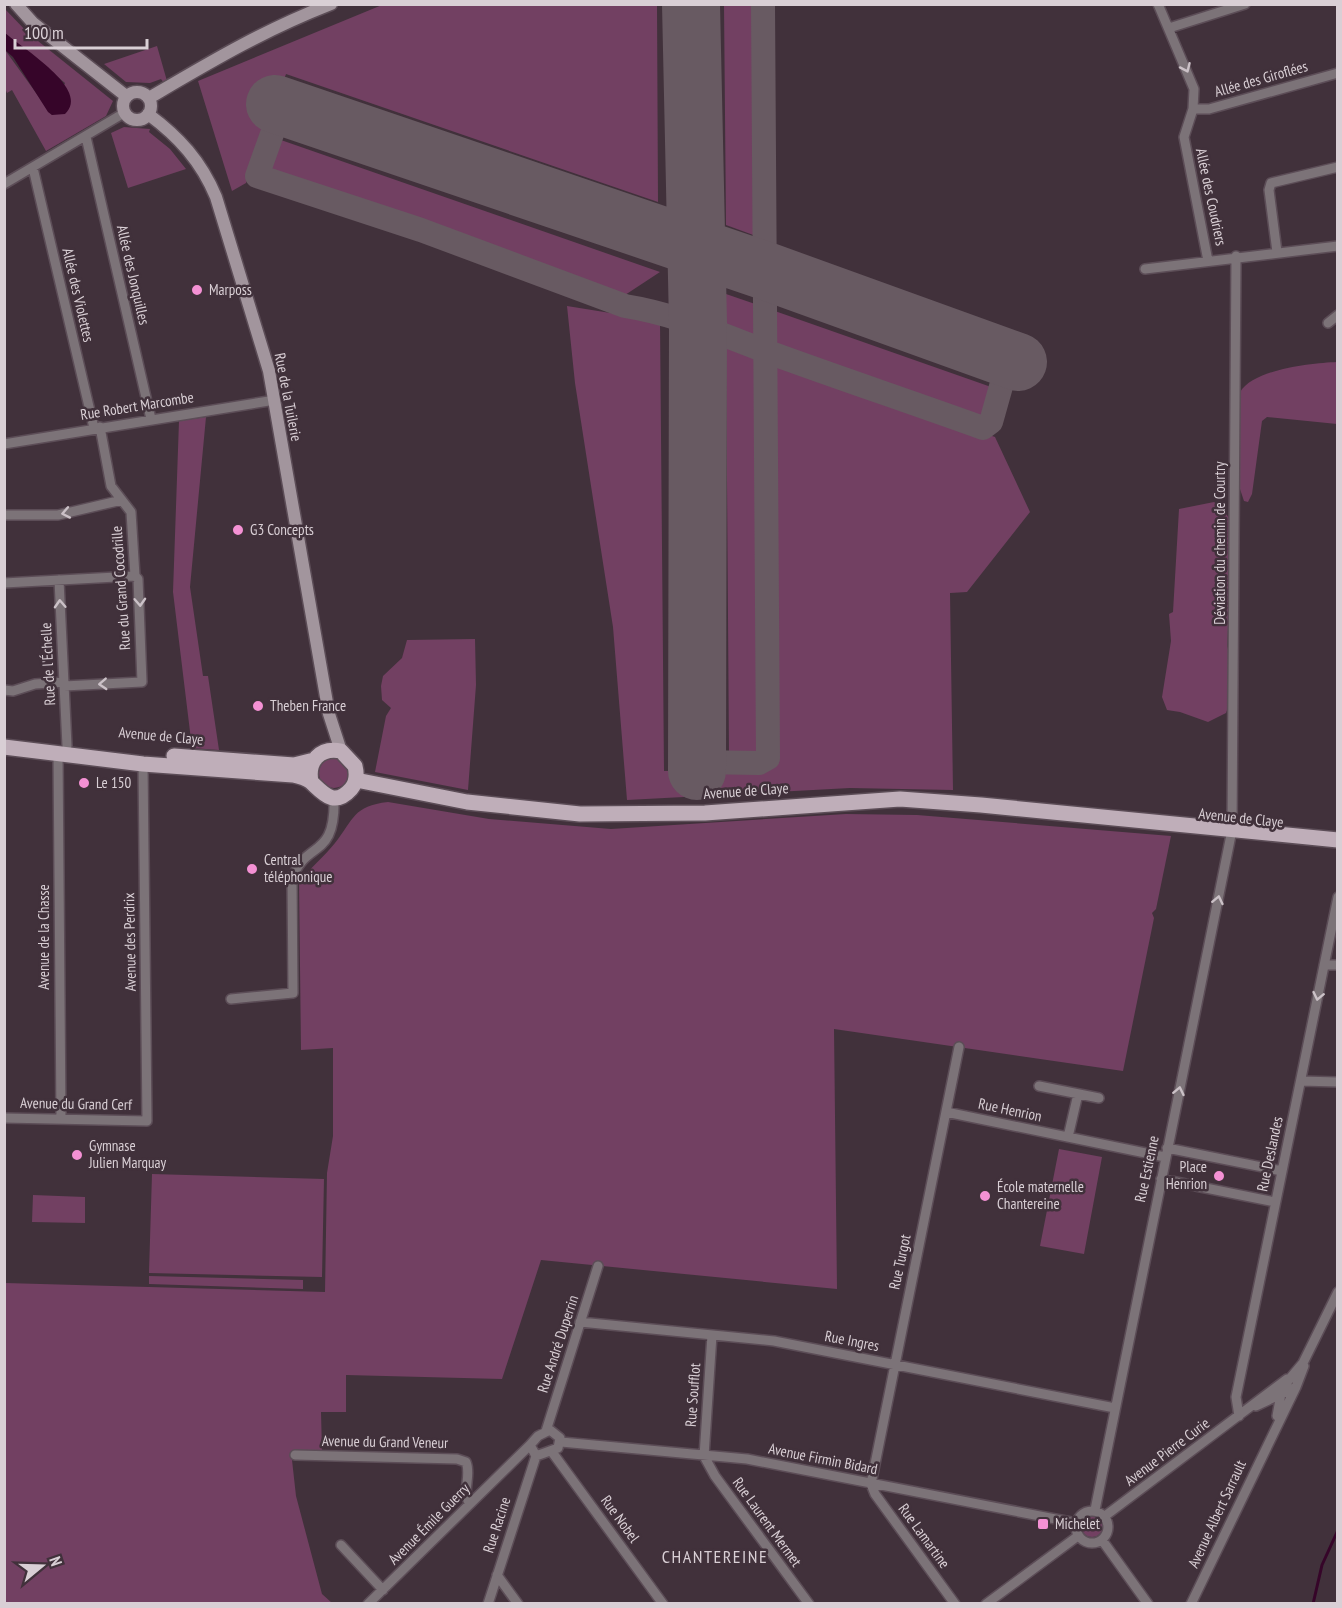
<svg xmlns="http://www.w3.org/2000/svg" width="1342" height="1608" font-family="'PT Sans Narrow',sans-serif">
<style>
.green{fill:#724062}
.water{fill:#360529}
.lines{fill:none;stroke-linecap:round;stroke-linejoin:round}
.stream{stroke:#360529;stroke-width:3}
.taxiway{stroke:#685a62;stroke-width:24}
.runway{stroke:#685a62;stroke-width:58}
.street-casing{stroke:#5c4d57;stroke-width:12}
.secondary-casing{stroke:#5c4d57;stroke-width:15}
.primary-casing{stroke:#5c4d57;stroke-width:18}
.street{stroke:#7c7378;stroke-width:9}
.secondary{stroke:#a2959d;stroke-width:12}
.primary{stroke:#bfaeb9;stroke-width:15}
.oneway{stroke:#cbc1c7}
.poi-dot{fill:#f491d4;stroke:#41313b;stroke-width:2}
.labels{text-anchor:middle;stroke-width:5;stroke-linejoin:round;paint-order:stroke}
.street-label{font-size:15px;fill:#d9cfd5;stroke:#41313b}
.poi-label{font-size:15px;fill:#d9cfd5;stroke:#41313b;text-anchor:start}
.quarter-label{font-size:18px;letter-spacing:1.5px;fill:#d9cfd5;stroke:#41313b}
</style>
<rect width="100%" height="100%" fill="#41313b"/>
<path class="green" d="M 382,5 L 657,5 L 658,202 L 286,74 L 246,183 L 232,191 L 198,81 Z
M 724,5 L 755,5 L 756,236 L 726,225 Z
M 4,8 L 28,33 L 113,101 L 106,116 L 46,151 L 12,90 L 7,93 L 5,88 L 5,50 L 52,115 L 65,83 L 5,33 Z
M 157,46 L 167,81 L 164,83 L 161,79 L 150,83 L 126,82 L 104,64 Z
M 124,127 L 150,129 L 149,132 L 170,149 L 186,169 L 128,188 L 111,133 Z
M 278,139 L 660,272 L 625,295 L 268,171 Z
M 726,294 L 758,305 L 758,342 L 726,329 Z
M 567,306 L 660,321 L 664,771 L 763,770 L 770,768 L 777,754 L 771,359 L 995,437 L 1030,512 L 967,592 L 950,593 L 953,790 L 850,788 L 627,800 L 613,627 L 575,383 Z
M 772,310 L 994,388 L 984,419 L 773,347 Z
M 726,343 L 758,355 L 761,754 L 729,755 Z
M 1337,362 L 1337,424 L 1267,417 L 1262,421 L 1252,494 L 1248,502 L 1244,501 L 1240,489 L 1240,392 C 1254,369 1312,363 1337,362 Z
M 206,417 L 190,587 L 203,676 L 208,676 L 219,750 L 192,748 L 173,592 L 179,421 Z
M 1214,502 L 1223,509 L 1234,526 L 1227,646 L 1234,670 L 1234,690 L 1226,713 L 1208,722 L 1180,712 L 1167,710 L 1162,697 L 1171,641 L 1169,614 L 1173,612 L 1179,509 Z
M 475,639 L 476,685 L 468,790 L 375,772 L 386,716 L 391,708 L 382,700 L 381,686 L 383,676 L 402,658 L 407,640 Z
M319 773a15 15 0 1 1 30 0a15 15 0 1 1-30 0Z
M 388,802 L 489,819 L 611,829 L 846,814 L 917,815 L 1171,836 L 1156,909 L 1152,913 L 1154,918 L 1123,1071 L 834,1029 L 837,1289 L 541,1260 L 502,1379 L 346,1375 L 346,1412 L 321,1412 L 322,1451 L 291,1451 L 296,1496 L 322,1594 L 332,1603 L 5,1604 L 5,1283 L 325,1292 L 327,1173 L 333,1136 L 333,1048 L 301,1050 L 299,882 C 310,868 324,857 335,843 C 354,819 353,806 388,802 Z
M 1059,1149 L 1102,1157 L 1084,1254 L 1040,1246 Z
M 152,1174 L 324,1179 L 322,1277 L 149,1273 Z
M 33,1195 L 85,1197 L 85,1223 L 32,1222 Z
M 149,1276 L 303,1280 L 303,1289 L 149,1284 Z
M1081 1526a11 11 0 1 1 22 0a11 11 0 1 1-22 0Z"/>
<path class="water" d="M 5,33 C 22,48 92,90 65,114 L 52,115 L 48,112 L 13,57 L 5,50 Z"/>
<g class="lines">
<path class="stream" d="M 1313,1604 L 1322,1565 L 1338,1530"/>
<path class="taxiway" d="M 282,106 L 257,176 L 421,230 L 625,306 C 676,314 720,334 768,352 C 839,378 911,402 983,428 L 991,422 L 1009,358
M 696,762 L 759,763 L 768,758 L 763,4"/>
<path class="runway" d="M 691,4 L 698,323 L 697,771
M 275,104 L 766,271 L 1018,362"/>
<defs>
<path id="street" d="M 1158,4 L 1194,89 L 1193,109 L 1184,137 L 1208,261
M 1169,28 L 1245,4
M 1193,109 L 1209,109 L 1338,73
M 86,137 L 151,419
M 33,168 L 94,428
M 4,184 L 124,113
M 1277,252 L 1269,190 L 1271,183 L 1338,167
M 1145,269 L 1338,246
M 1328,323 L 1338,315
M 4,444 L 275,400
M 4,515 L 58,515 L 122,500
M 59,580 L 67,746
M 4,583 L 135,576
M 64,686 L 142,682 L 138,579 L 135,576 L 131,512 L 111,486 L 100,427
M 4,690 L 13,691 L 35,684 L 64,682
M 58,754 L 61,1119
M 1232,829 L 1236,256
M 1324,965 L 1338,965
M 231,999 L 293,993 L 292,879 C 306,839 336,861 334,797
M 1301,1081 L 1338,1082
M 1039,1086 L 1099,1098
M 946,1112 L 1165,1157
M 4,1118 L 147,1121 L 143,764
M 1068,1137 L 1078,1094
M 1167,1148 L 1282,1171
M 1161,1179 L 1275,1202
M 580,1322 L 774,1341 L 1115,1408
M 712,1335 L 704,1456 L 715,1476 L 809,1604
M 1256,1406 L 1296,1387 L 1304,1366
M 1239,1416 L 1236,1397 L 1338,897
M 1277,1416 L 1282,1388 L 1303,1363 L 1338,1292
M 550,1430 L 560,1438 L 558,1448 L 536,1456 L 530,1445 L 538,1436 Z
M 546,1431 L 598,1266
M 561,1442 L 747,1459 L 1076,1523
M 552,1452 L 663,1604
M 295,1455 L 457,1459 L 466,1462 C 472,1476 461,1491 470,1504
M 1095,1510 L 1231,835
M1076 1527a16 16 0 1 1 32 0a16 16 0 1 1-32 0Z
M 1105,1516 L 1287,1379
M 1102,1540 L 1148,1604
M 341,1545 L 383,1590
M 497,1575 L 518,1604
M 368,1604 L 530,1445
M 488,1604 L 536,1456
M 955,1604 L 875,1494 L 871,1484 L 959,1047
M 986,1604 L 1078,1536
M 1191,1604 L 1296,1387"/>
<path id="secondary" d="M 16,4 L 33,23 L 126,96
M123 106a14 14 0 1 1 28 0a14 14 0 1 1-28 0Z
M 149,98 C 212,61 262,31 331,4
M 148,114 C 179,137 201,161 216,197 L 269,371 L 329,714 L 341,751"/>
<path id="primary" d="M 4,747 L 143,764 L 293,775 C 298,776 306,778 311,782 C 323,793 334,808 351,789 C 357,782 357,774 355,766 L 341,751 C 320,747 307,761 311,782
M 174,756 L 294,765 L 314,760
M 356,780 L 467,802 L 580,814 L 705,813 L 900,799 L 981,805 L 1338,840"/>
</defs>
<use href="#street" class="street-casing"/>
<use href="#secondary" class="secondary-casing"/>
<use href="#primary" class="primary-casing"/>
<use href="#street" class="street"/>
<use href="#secondary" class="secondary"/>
<use href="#primary" class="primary"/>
</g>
<defs><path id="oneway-chevron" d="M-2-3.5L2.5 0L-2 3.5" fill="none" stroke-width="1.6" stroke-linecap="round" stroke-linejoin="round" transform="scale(1.5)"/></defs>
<g class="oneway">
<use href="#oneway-chevron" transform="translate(1186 68) rotate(66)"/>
<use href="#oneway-chevron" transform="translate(66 513) rotate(169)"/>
<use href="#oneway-chevron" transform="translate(140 602) rotate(87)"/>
<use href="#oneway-chevron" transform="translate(60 604) rotate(-93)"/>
<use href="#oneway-chevron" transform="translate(103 684) rotate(177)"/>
<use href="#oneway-chevron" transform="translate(1218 900) rotate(-78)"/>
<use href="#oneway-chevron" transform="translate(1318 996) rotate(102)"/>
<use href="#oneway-chevron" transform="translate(1179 1091) rotate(-78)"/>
</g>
<g class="poi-dot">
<circle cx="197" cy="290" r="6"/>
<circle cx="238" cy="530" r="6"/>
<circle cx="258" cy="706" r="6"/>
<circle cx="84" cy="783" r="6"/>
<circle cx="252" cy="869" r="6"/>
<circle cx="77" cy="1155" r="6"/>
<circle cx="1219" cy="1176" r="6"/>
<circle cx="985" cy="1196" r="6"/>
<rect x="1037" y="1518" width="12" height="12" rx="3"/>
</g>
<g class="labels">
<g class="street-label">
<text transform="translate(1261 79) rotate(-16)" y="5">Allée des Giroflées</text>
<text transform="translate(1211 197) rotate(78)" y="5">Allée des Coudriers</text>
<text transform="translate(133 275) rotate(77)" y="5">Allée des Jonquilles</text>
<text transform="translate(78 295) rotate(77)" y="5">Allée des Violettes</text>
<text transform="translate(288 397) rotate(79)" y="5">Rue de la Tuilerie</text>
<text transform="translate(137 406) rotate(-9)" y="5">Rue Robert Marcombe</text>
<text transform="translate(1220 543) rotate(-90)" y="5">Déviation du chemin de Courtry</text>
<text transform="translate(121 588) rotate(-94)" y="5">Rue du Grand Cocodrille</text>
<text transform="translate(48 664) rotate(-93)" y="5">Rue de l'Échelle</text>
<text transform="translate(161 736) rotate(5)" y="5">Avenue de Claye</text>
<text transform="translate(746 791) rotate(-4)" y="5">Avenue de Claye</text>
<text transform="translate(1241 818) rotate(6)" y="5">Avenue de Claye</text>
<text transform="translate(44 937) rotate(-90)" y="5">Avenue de la Chasse</text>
<text transform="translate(130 942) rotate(-91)" y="5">Avenue des Perdrix</text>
<text transform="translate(76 1104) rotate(1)" y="5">Avenue du Grand Cerf</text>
<text transform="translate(1010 1110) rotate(12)" y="5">Rue Henrion</text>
<text transform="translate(1270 1154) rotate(-78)" y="5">Rue Deslandes</text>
<text transform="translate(1147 1169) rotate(-78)" y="5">Rue Estienne</text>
<text transform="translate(900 1262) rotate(-78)" y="5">Rue Turgot</text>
<text transform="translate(852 1341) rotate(11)" y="5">Rue Ingres</text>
<text transform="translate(558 1344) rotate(-72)" y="5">Rue André Duperrin</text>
<text transform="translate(693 1395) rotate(-86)" y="5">Rue Soufflot</text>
<text transform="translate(385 1442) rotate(1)" y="5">Avenue du Grand Veneur</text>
<text transform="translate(1167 1452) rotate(-37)" y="5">Avenue Pierre Curie</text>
<text transform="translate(823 1459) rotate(11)" y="5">Avenue Firmin Bidard</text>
<text transform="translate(1217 1514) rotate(-65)" y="5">Avenue Albert Sarrault</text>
<text transform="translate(620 1519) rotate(54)" y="5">Rue Nobel</text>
<text transform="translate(767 1522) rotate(54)" y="5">Rue Laurent Mermet</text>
<text transform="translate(429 1524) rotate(-45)" y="5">Avenue Émile Guerry</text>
<text transform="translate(497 1525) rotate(-72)" y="5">Rue Racine</text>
<text transform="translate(924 1536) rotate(54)" y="5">Rue Lamartine</text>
</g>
<g class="poi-label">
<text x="209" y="295">Marposs</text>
<text x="250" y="535">G3 Concepts</text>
<text x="270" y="711">Theben France</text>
<text x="96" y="788">Le 150</text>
<text x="264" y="865">Central<tspan x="264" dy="17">téléphonique</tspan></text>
<text x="89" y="1151">Gymnase<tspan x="89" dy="17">Julien Marquay</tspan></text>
<text x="1207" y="1172" text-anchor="end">Place<tspan x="1207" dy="17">Henrion</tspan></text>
<text x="997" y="1192">École maternelle<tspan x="997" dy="17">Chantereine</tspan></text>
<text x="1055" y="1529">Michelet</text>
</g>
<g class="quarter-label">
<text x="715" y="1563">CHANTEREINE</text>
</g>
</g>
<rect width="1342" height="1608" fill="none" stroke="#d9cfd5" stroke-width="12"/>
<g transform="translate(42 1566) rotate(71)" stroke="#41313b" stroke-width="4.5" paint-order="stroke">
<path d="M0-4.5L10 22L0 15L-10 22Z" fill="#d9cfd5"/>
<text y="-9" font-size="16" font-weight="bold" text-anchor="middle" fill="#d9cfd5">N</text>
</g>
<path d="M15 39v9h132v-9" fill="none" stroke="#d9cfd5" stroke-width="3"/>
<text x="24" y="39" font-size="18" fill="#d9cfd5" stroke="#41313b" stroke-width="4.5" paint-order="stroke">100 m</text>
</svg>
